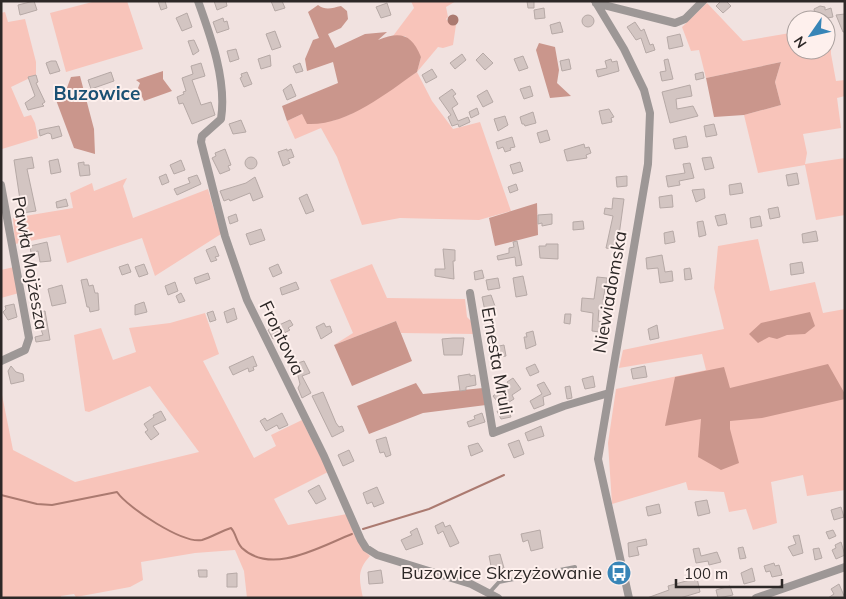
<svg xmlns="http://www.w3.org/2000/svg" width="846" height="599" font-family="Mulish,sans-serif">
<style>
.green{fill:#f8c4ba}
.forest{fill:#ca968c}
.water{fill:#ab7a70}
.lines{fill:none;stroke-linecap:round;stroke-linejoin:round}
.stream{stroke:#ab7a70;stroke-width:2}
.building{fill:#d3c5c2;stroke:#b6a9a6}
.lane{stroke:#9d9796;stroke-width:4}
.street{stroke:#9d9796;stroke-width:8}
.labels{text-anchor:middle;stroke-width:4;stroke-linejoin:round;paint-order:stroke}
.street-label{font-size:18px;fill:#2d2827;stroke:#fef0ed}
.poi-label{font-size:18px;fill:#2d2827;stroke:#fef0ed;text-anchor:end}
.neighbourhood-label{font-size:19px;font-weight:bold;fill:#1a5073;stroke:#fef0ed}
</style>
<rect width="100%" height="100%" fill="#f1e2e0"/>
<path class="green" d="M 96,1 L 127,1 L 143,49 L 66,72 L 50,13 Z
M 411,1 L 456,1 L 446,7 L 448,17 L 446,19 L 452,25 L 456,25 L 453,45 L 443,48 L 438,47 L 417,72 L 432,101 L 453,129 L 480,122 L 511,211 L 479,220 L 400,218 L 362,225 L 337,157 L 321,128 L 295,139 L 287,121 L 302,114 L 332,121 L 351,114 L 417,72 L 421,57 L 405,36 L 393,36 L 414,8 Z
M 707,3 L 743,41 L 796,32 L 796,50 L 826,50 L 826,26 L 831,26 L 831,54 L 836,81 L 845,80 L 845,96 L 837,98 L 841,128 L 803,134 L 807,153 L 805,164 L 845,158 L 845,215 L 816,220 L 805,165 L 758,173 L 744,115 L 781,105 L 775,82 L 781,62 L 706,78 L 699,50 L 691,51 L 682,27 Z
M 5,12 L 8,22 L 25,19 L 36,62 L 36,75 L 11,87 L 24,117 L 31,115 L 35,123 L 38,138 L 2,149 L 1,13 Z
M 127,178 L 123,186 L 133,218 L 208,189 L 221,234 L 155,276 L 142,238 L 67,263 L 60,235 L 15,244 L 13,218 L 73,208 L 70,193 L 92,183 L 94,191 Z
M 758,239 L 770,291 L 815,282 L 823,313 L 845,309 L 845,490 L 807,496 L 803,475 L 771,482 L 777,523 L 753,530 L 746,509 L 729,512 L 724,492 L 688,490 L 686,482 L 612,504 L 608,443 L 616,389 L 706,370 L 702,354 L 619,368 L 623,350 L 724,329 L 714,288 L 718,246 Z
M 372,264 L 387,298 L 465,299 L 467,317 L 472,322 L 475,334 L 401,333 L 396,321 L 334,345 L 353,333 L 330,280 Z
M 14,267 L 19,293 L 1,298 L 1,270 Z
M 205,313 L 219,354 L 203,361 L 254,458 L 276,446 L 271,435 L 302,420 L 328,472 L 274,499 L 288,525 L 347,514 C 352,530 357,544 370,556 C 357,570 359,579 363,598 L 247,598 L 244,571 L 235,550 L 195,553 L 141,562 L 143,580 L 130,587 L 76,597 L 74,594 L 61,596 L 61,598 L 1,598 L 1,390 L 13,450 L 75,482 L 199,452 L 150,386 L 89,412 L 85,411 L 74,335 L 101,328 L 113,360 L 136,352 L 129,328 L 170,323 Z"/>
<path class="forest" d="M 318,5 C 326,11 332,8 341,6 L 347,11 L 348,19 L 341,28 L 328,34 L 335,48 L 365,34 L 387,32 L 378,40 C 400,31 412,34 421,57 L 417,72 C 385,94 347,126 307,124 L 302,114 L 287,121 L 282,106 L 338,83 L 333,62 L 307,71 L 305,59 L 313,40 L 319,38 L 308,12 Z
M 539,43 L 555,47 L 559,70 L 557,83 L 571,96 L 550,98 L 536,50 Z
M 781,62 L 775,82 L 781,105 L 744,115 L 714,117 L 706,78 Z
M 163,71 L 163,79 L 172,91 L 144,101 L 138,88 L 140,83 L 136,80 Z
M 80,76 L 94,129 L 95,154 L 74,148 L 56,100 L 65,93 L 71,77 Z
M 537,203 L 538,235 L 495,246 L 489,218 Z
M 810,312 L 815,326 L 805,334 L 787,335 L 777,339 L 769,337 L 758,343 L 749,334 L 761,323 Z
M 396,321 L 412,361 L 352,386 L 334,345 Z
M 828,364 L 845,394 L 845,399 L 762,418 L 730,421 L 730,429 L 739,463 L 721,470 L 698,457 L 701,419 L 665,426 L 675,377 L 724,367 L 730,388 Z
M 416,383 L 423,394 L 483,388 L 486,405 L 423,413 L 369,434 L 357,406 Z"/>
<path class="water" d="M447.5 20a5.5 5.5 0 1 1 11 0a5.5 5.5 0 1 1-11 0Z"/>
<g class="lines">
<path class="stream" d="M 1,495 L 37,504 L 52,505 L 117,492 C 128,508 183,544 202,540 C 212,537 221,531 231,528 C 236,533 236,542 242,548 C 272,576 321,546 352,534
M 363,529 L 429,509 L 504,475"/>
</g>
<path class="building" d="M 34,1 L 37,10 L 20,15 L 18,5 Z
M 158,1 L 165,1 L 167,8 L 161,10 Z
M 214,1 L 226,1 L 227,6 L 217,10 Z
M 271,1 L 282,1 L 285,8 L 275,11 Z
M 527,1 L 534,1 L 534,8 L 528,8 Z
M 721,1 L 726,1 L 731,6 L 723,13 L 716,6 Z
M 387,3 L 391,15 L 381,18 L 376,7 Z
M 820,6 L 825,7 L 825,10 L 831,8 L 833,17 L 816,20 L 814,9 Z
M 544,8 L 545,18 L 535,19 L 534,10 Z
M 187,13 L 192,27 L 182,31 L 176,18 Z
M 845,14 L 845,32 L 843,32 L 836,15 Z
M582 21a6 6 0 1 1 12 0a6 6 0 1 1-12 0Z
M 223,18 L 224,22 L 227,21 L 229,29 L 217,33 L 213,22 Z
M 560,22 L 563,32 L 552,34 L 550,25 Z
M 635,22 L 641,31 L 644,29 L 650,45 L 653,44 L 655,50 L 646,53 L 641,38 L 636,40 L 627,27 Z
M 275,31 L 281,47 L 272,50 L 266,34 Z
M 680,34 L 683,46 L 669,49 L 667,37 Z
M 194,40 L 199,51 L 193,55 L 188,41 Z
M 236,49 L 239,59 L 230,62 L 227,51 Z
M 483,53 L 493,63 L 485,70 L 476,60 Z
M 462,54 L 466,60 L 455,69 L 450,63 Z
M 270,55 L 271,66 L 261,69 L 258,59 Z
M 523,56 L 528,68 L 519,71 L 514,59 Z
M 569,59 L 571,69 L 562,71 L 560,61 Z
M 611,59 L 612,62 L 617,61 L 619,71 L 598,77 L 596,70 L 607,68 L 605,61 Z
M 668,59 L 673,79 L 662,81 L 660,72 L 666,71 L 664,60 Z
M 51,61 L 56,61 L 60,71 L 50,74 L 46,63 Z
M 201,63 L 205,76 L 192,80 L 201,105 L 211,102 L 215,115 L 192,124 L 183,103 L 179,104 L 177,97 L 184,94 L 183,92 L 186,91 L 182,78 L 193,74 L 191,66 Z
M 300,63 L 303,71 L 296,73 L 293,66 Z
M 432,69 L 437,77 L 426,83 L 422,75 Z
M 111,72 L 114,81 L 91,89 L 88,80 Z
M 247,72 L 252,84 L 244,87 L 240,78 L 242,77 L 241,74 Z
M 703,72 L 704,78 L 696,80 L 695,74 Z
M 36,75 L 38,82 L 36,83 L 45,102 L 42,104 L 44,106 L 28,110 L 25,103 L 35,96 L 28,77 Z
M 291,84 L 296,96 L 287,100 L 283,90 Z
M 690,85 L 692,96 L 676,99 L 677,109 L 693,106 L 698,116 L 670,123 L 662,92 Z
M 530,86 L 533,96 L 524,99 L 520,89 Z
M 452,89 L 456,94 L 453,96 L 458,104 L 452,108 L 458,121 L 468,117 L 470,122 L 459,127 L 458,124 L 452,126 L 448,117 L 451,115 L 439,98 Z
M 487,90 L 493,102 L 483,107 L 477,96 Z
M 477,108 L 479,114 L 471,118 L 469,112 Z
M 609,109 L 614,117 L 611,118 L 612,122 L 602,124 L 599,111 Z
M 533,112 L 536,123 L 525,126 L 524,124 L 522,124 L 520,117 Z
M 505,116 L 508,125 L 498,131 L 494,119 Z
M 241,120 L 246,132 L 233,134 L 229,124 Z
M 714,124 L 717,135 L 706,137 L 704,126 Z
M 59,126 L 62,136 L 52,139 L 51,134 L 48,133 L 40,136 L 39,130 Z
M 547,130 L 550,140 L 540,143 L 537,133 Z
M 686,136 L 688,147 L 675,149 L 673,139 Z
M 512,137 L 515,147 L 510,148 L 511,150 L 505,152 L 503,147 L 498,149 L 496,142 Z
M 584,144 L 585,148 L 589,147 L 591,153 L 586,155 L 587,158 L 567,161 L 564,150 Z
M 225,149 L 231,165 L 228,166 L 230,170 L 220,174 L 212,158 L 216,156 L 215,153 Z
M 287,149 L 287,151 L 291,149 L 294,157 L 288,159 L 290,163 L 283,166 L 278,152 Z
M 32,157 L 34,168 L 27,169 L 36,211 L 22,213 L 14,160 Z
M 711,157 L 714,168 L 705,170 L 702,158 Z
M245 163a6 6 0 1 1 12 0a6 6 0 1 1-12 0Z
M 58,159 L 61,172 L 51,174 L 49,161 Z
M 181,160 L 185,170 L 174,174 L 170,165 Z
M 84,162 L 84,165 L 89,165 L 90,175 L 80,176 L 78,163 Z
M 520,162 L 523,171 L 513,174 L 510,165 Z
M 690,163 L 694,178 L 679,181 L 680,185 L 668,187 L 666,176 L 685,173 L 683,164 Z
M 797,173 L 799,184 L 788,186 L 786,175 Z
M 166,174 L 169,182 L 162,185 L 159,177 Z
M 197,175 L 201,184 L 177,195 L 174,189 L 190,183 L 188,178 Z
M 627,176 L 627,186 L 617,187 L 616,177 Z
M 255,177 L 263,197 L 253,201 L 250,193 L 230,201 L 229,199 L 224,201 L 220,191 L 246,183 Z
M 741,183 L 743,193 L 730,195 L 729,185 Z
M 516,184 L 518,190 L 510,193 L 508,187 Z
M 704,189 L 705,198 L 696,202 L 692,190 Z
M 307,194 L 314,211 L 306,214 L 299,198 Z
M 672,195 L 673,207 L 660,208 L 659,197 Z
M 613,198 L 624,199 L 617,250 L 606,248 L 613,216 L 604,214 L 605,208 L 612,209 Z
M 66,199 L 68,206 L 57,208 L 56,202 Z
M 778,207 L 780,217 L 770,219 L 768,209 Z
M 236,214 L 238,221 L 230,224 L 228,217 Z
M 552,214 L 552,224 L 542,226 L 542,223 L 538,224 L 538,215 Z
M 725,214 L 727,224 L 718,226 L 715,216 Z
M 760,216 L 762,226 L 751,228 L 750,218 Z
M 583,221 L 584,229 L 573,230 L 573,222 Z
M 703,221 L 706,235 L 699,237 L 697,222 Z
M 261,229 L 265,240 L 250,245 L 246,234 Z
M 673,231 L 675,242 L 665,244 L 664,233 Z
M 816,231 L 818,241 L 803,243 L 802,234 Z
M 517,241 L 522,265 L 516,266 L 515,257 L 498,260 L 497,256 L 509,253 L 509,248 L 514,247 L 513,242 Z
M 47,242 L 51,261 L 40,262 L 38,251 L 31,253 L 30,246 Z
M 546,244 L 558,244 L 558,259 L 540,258 L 539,246 L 546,246 Z
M 215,246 L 219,256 L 215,257 L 217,260 L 211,262 L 206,250 Z
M 443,249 L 455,250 L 455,261 L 453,261 L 454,279 L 435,276 L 435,269 L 445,269 Z
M 662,255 L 665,272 L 672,271 L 673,281 L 660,283 L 658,268 L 647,269 L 646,258 Z
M 802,262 L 804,273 L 791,275 L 790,264 Z
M 128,264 L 131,272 L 122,275 L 119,267 Z
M 144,264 L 148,274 L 139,277 L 135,267 Z
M 278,264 L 282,273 L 273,277 L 269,268 Z
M 690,268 L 692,279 L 685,280 L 684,269 Z
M 482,270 L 484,278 L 475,280 L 474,272 Z
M 208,273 L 210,279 L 196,284 L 194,278 Z
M 523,276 L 527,295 L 516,297 L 513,278 Z
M 597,277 L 607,278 L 603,300 L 605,300 L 604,308 L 599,308 L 598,321 L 602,322 L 600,332 L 592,331 L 593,313 L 581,311 L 582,298 L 594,299 Z
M 498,278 L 500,288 L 488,290 L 486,280 Z
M 87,279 L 89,286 L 93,285 L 95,293 L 98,293 L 99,310 L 90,312 L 89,307 L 87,307 L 81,280 Z
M 175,282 L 178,291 L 168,295 L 165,286 Z
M 296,282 L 299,289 L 282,295 L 280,288 Z
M 62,285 L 66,303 L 52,306 L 48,289 Z
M 181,293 L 185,301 L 179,303 L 176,296 Z
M 491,295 L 496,309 L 485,311 L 482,297 Z
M 144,302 L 147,312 L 135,315 L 135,305 Z
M 14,304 L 17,317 L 8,320 L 3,312 L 6,309 L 5,306 Z
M 234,308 L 237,319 L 227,323 L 224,312 Z
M 45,311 L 50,340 L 36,342 L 35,337 L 43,335 L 35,313 Z
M 213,311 L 216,320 L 210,322 L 207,313 Z
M 565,314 L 571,314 L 570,324 L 564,323 Z
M 290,320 L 293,325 L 288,328 L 290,330 L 273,339 L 268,330 Z
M 324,323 L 326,327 L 330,326 L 332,332 L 321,339 L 316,327 Z
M 657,325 L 659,338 L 650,340 L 648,329 Z
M 533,331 L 536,345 L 526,349 L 524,337 L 527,337 L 526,333 Z
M 453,338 L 464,338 L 462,355 L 444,355 L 442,339 Z
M 504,345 L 506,356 L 493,358 L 494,347 Z
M 253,356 L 257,366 L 253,367 L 254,370 L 249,372 L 248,368 L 233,375 L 229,367 Z
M 304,361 L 310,373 L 302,376 L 311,393 L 302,398 L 298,388 L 300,384 L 295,364 Z
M 535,364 L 539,372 L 530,376 L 526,368 Z
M 11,366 L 16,372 L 23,374 L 24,381 L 11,384 L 8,371 Z
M 645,366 L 647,377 L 633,379 L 631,369 Z
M 470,374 L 470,376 L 475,375 L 476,385 L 466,387 L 466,390 L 460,391 L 458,376 Z
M 593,376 L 595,387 L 585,389 L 582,379 Z
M 513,378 L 521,389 L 512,395 L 514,399 L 506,404 L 511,417 L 501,419 L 497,411 L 503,409 L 493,396 L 509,385 L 507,382 Z
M 544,382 L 551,394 L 543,397 L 544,405 L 534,409 L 530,401 L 542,394 L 537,385 Z
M 570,386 L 572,398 L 567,399 L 565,387 Z
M 323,392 L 336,423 L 339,427 L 342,426 L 344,431 L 332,437 L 312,396 Z
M 161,411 L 166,420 L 153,426 L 159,434 L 151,440 L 145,432 L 148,430 L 144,424 L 154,417 L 153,415 Z
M 282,413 L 288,425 L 279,429 L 277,425 L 266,431 L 260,421 L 265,418 L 267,421 Z
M 482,413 L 485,422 L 469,427 L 467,422 L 475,419 L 474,416 Z
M 541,426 L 544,436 L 528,441 L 525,433 Z
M 386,437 L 391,455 L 386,457 L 384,452 L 380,453 L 376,440 Z
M 519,440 L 524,454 L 514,458 L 508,444 Z
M 478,443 L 483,451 L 471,456 L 468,446 Z
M 349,450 L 354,461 L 343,466 L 338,455 Z
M 319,485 L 326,499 L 316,504 L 308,491 Z
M 377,487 L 384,503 L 374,507 L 372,502 L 367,504 L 363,493 Z
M 707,500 L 710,513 L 698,516 L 695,502 Z
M 659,504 L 661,513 L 648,516 L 646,507 Z
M 841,507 L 844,517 L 834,520 L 831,510 Z
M 443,522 L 445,527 L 450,525 L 459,543 L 450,547 L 443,531 L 438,534 L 435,526 Z
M 417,528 L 423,544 L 406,550 L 401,540 L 412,535 L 410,532 Z
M 540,530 L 543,548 L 531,551 L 528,540 L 523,542 L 521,534 Z
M 833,530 L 836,536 L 829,539 L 826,532 Z
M 799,535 L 803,553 L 793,556 L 788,547 L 796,544 L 793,536 Z
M 646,539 L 647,545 L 637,547 L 639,555 L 629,557 L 628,543 Z
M 841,542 L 845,555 L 836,559 L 832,550 L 836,548 L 835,545 Z
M 743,547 L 746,558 L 740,559 L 738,548 Z
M 699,548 L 701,556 L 717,552 L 721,562 L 709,565 L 708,561 L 696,563 L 693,549 Z
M 819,548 L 822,558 L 815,560 L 813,549 Z
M 500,554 L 504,568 L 492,571 L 489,556 Z
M 774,563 L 775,566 L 779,565 L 782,575 L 772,577 L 770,571 L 766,572 L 764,566 Z
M 752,568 L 755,581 L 744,584 L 741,573 Z
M 198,570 L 207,570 L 207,577 L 199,577 Z
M 381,570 L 383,583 L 369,584 L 368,572 Z
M 237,573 L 237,587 L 227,587 L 227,574 Z
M 697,578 L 700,592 L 680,598 L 647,598 L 669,590 L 668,586 Z
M 839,584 L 845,598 L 828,598 L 834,594 L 831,589 Z
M 730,586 L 733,595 L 718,598 L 716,590 Z"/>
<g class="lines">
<path class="lane" d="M 490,592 L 499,582 L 575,567"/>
<path class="street" d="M 198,1 C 211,37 227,81 221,119 L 202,136 L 201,142 L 225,236 L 247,300 L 324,456 L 361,540 L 366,548 L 377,555 L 471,584 L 498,598
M 595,1 L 624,49 L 644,90 L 650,113 L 648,164 L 598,459 L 629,598
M 596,3 L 675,23 L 685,19 L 703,1
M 1,185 L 29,338 L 25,350 L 1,361
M 470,293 L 493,433 L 564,406 L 609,393
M 756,598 L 845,567"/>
</g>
<defs>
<symbol id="bus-disc" viewBox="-11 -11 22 22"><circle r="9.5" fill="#3885b7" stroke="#fef0ed"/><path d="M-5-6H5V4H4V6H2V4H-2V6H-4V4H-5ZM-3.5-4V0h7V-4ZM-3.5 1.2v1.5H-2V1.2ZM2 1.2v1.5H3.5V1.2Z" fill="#fff"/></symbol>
</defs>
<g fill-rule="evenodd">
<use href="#bus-disc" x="605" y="559" width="28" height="28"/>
</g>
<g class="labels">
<g class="street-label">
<text transform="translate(30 263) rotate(80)" y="6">Pawła Mojżesza</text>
<text transform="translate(610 292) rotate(-80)" y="6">Niewiadomska</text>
<text transform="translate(282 338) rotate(64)" y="6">Frontowa</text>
<text transform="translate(497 361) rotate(80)" y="6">Ernesta Mruli</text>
</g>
<g class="poi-label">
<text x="602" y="579">Buzowice Skrzyżowanie</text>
</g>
<g class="neighbourhood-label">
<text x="97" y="100">Buzowice</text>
</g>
</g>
<rect width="846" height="599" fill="none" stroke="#2d2827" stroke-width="5"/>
<g transform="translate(811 35) rotate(236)"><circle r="24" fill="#fef0ed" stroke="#aaa09e"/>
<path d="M0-4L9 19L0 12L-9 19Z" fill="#3885b7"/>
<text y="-8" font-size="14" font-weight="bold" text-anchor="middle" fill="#2d2827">N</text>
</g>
<path d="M676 579v8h106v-8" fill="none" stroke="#2d2827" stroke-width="2.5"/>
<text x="684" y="579" font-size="15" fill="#2d2827" stroke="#fef0ed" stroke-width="4" paint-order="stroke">100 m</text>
</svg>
